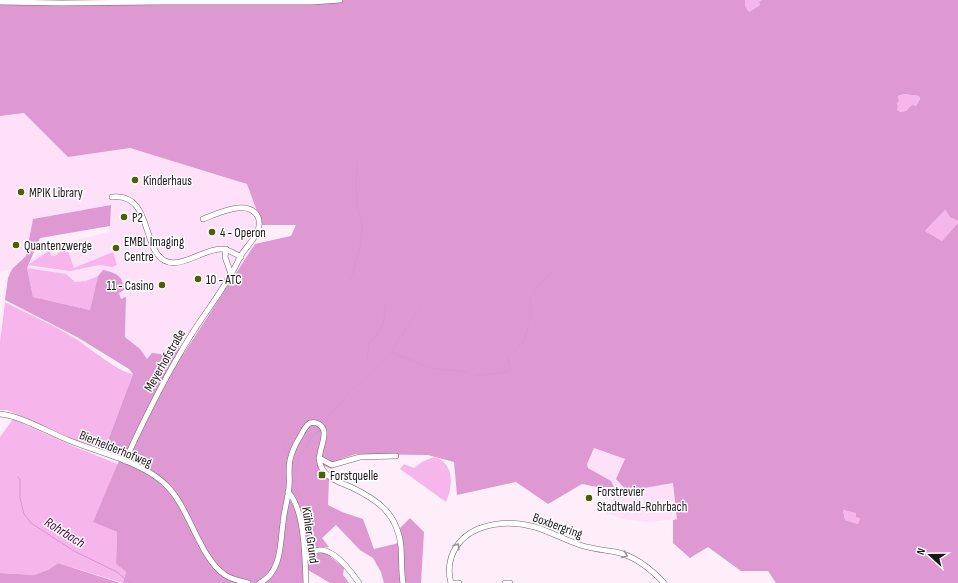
<svg xmlns="http://www.w3.org/2000/svg" width="958" height="583" font-family="'Sofia Sans Condensed',sans-serif">
<style>
.built{fill:#ffe0f9}
.green{fill:#f6b5eb}
.forest{fill:#de98d2;fill-rule:evenodd}
.lines{fill:none;stroke-linecap:round;stroke-linejoin:round}
.stream{stroke:#db95cf;stroke-width:1}
.minor-casing{stroke:#776273;stroke-width:6}
.minor{stroke:#fff;stroke-width:5}
.oneway{stroke:#999698}
.poi-dot{fill:#4b5f05;stroke:#fff;stroke-width:1.5}
.labels{text-anchor:middle;stroke-width:3;stroke-linejoin:round;paint-order:stroke}
.poi-label{font-size:13px;fill:#1d151b;stroke:#fff;text-anchor:start}
.street-label{font-size:13px;fill:#1d151b;stroke:#fff}
.water-label{font-size:14px;font-style:italic;fill:#570050;stroke:#fff}
</style>
<rect width="100%" height="100%" fill="#fdeefa"/>
<path class="built" d="M 24,112 L 68,157 L 130,148 L 247,184 L 262,225 L 255,244 L 184,353 L 179,349 L 166,357 L 147,359 L 140,349 L 125,337 L 126,298 L 121,299 L 119,292 L 124,282 L 90,310 L 27,268 L 32,259 L 48,247 L 109,232 L 111,205 L 33,219 L 26,256 L 12,269 L 0,272 L 0,116 Z
M 593,448 L 625,459 L 662,484 L 673,483 L 677,519 L 650,522 L 624,519 L 605,513 L 616,491 L 611,481 L 588,468 L 587,464 Z"/>
<path class="green" d="M 745,0 L 762,0 L 759,2 L 760,5 L 749,12 L 745,6 Z
M 904,94 L 919,96 L 920,99 L 916,106 L 912,106 L 906,111 L 900,112 L 897,110 L 898,106 L 897,104 L 899,101 L 898,96 Z
M 945,210 L 950,217 L 958,221 L 958,223 L 942,241 L 925,231 Z
M 62,248 L 64,248 L 65,252 L 68,251 L 74,268 L 113,252 L 117,265 L 112,267 L 99,265 L 70,271 L 28,265 L 50,250 L 51,256 L 57,255 Z
M 27,268 L 66,274 L 75,282 L 86,281 L 98,276 L 90,310 L 33,297 Z
M 5,302 C 28,314 54,325 76,339 C 90,348 118,372 133,374 L 104,451 L 80,442 L 7,410 L 0,410 L 0,342 Z
M 13,419 L 75,447 L 118,464 L 94,522 L 117,532 L 116,564 L 126,572 L 123,583 L 58,563 L 48,570 L 34,575 L 0,573 L 0,437 Z
M 434,457 C 455,463 453,486 446,502 L 400,469 L 404,464 L 414,468 L 422,462 Z
M 843,510 L 857,513 L 860,518 L 858,524 L 845,520 Z"/>
<path class="forest" d="M 0,0 L 745,0 L 745,6 L 749,12 L 760,5 L 759,2 L 762,0 L 958,0 L 958,221 L 950,217 L 945,210 L 925,231 L 942,241 L 958,223 L 958,583 L 776,583 L 768,571 L 741,571 L 708,547 L 690,558 L 673,543 L 673,520 L 677,519 L 673,483 L 627,491 L 616,479 L 625,459 L 594,448 L 587,464 L 588,468 L 611,481 L 614,487 L 597,487 L 582,484 L 548,504 L 516,482 L 457,495 L 454,462 L 428,455 L 356,454 L 341,459 L 332,469 L 324,466 L 329,479 L 328,505 L 342,512 L 363,519 L 374,549 L 403,542 L 400,528 L 410,518 L 424,532 L 421,583 L 384,583 L 381,572 L 373,558 L 360,550 L 336,525 L 322,538 L 329,547 L 315,548 L 305,542 L 304,583 L 123,583 L 126,572 L 116,564 L 117,532 L 93,522 L 121,456 L 104,451 L 133,374 L 129,369 L 77,337 L 5,300 L 8,278 L 12,269 L 26,256 L 33,219 L 111,205 L 110,226 L 40,238 L 27,268 L 33,297 L 90,310 L 98,276 L 103,270 C 117,273 123,276 124,290 L 119,293 L 121,299 L 126,297 L 125,337 L 140,349 L 147,359 L 152,353 L 161,354 L 166,357 L 175,342 L 179,345 L 179,349 L 184,353 L 255,244 L 291,236 L 296,225 L 262,225 L 247,184 L 130,148 L 68,157 L 24,113 L 0,116 ZM 904,94 L 919,96 L 920,99 L 916,106 L 912,105 L 906,111 L 900,112 L 897,110 L 898,106 L 897,104 L 899,101 L 898,96 ZM 843,510 L 856,513 L 856,517 L 860,518 L 858,524 L 845,520 Z
M 321,552 L 327,554 L 344,568 L 343,575 L 349,583 L 330,583 L 308,570 L 308,560 L 315,553 Z
M 58,563 L 120,583 L 0,583 L 0,573 L 34,575 L 48,570 Z"/>
<g class="lines">
<path class="stream" d="M 357,162 L 356,182 L 357,208
M 351,280 C 356,259 367,233 359,213
M 533,294 L 533,291 L 541,282 L 553,272
M 391,352 L 424,365 L 428,368 L 467,372
M 367,361 L 369,344 L 378,334 L 383,324 L 386,301
M 511,370 L 507,359 L 524,341 L 531,316 L 530,298
M 476,375 L 495,374 L 509,371
M 355,387 L 362,381 L 391,352 L 415,315 L 422,307
M 323,424 L 330,415 L 353,388
M 284,446 L 285,451 L 288,457
M 18,477 L 20,480 L 20,498 L 24,514 L 31,523 L 74,551 L 117,572 L 130,583
M 306,533 C 305,528 305,525 306,520 C 307,516 305,509 303,504 C 302,500 299,498 299,493 L 297,490 L 295,479 L 298,474 L 298,457 C 305,451 308,442 313,435 C 316,432 318,433 321,429"/>
<defs>
<path id="minor" d="M 0,2 L 61,3 L 160,2 L 312,2 L 340,0
M 112,197 C 143,193 144,227 154,249 C 170,280 199,249 221,249 C 228,249 234,253 241,257
M 226,249 L 225,257 L 231,274
M 0,414 C 21,416 48,432 68,440 C 99,453 144,462 167,486 C 190,509 199,557 225,575 C 231,579 240,581 248,583
M 319,458 L 332,465 L 360,457 L 396,456
M 125,461 C 145,417 167,373 193,332 C 209,307 228,284 240,257 C 244,249 253,242 257,232 C 260,227 260,220 257,215 C 246,199 217,214 203,219
M 288,492 C 305,509 305,560 306,583
M 305,560 C 322,533 348,567 359,583
M 260,583 C 282,571 280,544 283,523 C 284,511 288,499 289,487 C 290,478 288,469 290,460 C 292,451 296,443 301,435 C 303,431 306,425 310,423 C 316,421 323,425 324,432 C 325,445 314,457 323,470 C 329,479 341,483 351,487 C 378,500 398,514 401,547 C 402,559 401,571 403,583
M 451,583 C 447,569 450,554 459,543 C 476,522 511,520 535,527 C 551,532 565,540 580,545 C 592,549 604,550 616,552 C 635,556 651,569 664,583
M 454,583 L 459,583
M 505,583 L 510,583"/>
</defs>
<use href="#minor" class="minor-casing"/>
<use href="#minor" class="minor"/>
</g>
<defs><path id="oneway-chevron" d="M-2-3.5L2.5 0L-2 3.5" fill="none" stroke-width="1.6" stroke-linecap="round" stroke-linejoin="round"/></defs>
<g class="oneway">
<use href="#oneway-chevron" transform="translate(457 546) rotate(-56)"/>
<use href="#oneway-chevron" transform="translate(625 555) rotate(21)"/>
</g>
<g class="poi-dot">
<circle cx="135" cy="180" r="4"/>
<circle cx="21" cy="192" r="4"/>
<circle cx="124" cy="217" r="4"/>
<circle cx="212" cy="232" r="4"/>
<circle cx="16" cy="245" r="4"/>
<circle cx="116" cy="248" r="4"/>
<circle cx="198" cy="279" r="4"/>
<circle cx="162" cy="285" r="4"/>
<rect x="318" y="471" width="8" height="8" rx="2"/>
<circle cx="589" cy="498" r="4"/>
</g>
<g class="labels">
<g class="poi-label">
<text x="143" y="185">Kinderhaus</text>
<text x="29" y="197">MPIK Library</text>
<text x="132" y="222">P2</text>
<text x="220" y="237">4 - Operon</text>
<text x="124" y="246">EMBL Imaging<tspan x="124" dy="15">Centre</tspan></text>
<text x="24" y="250">Quantenzwerge</text>
<text x="206" y="284">10 - ATC</text>
<text x="154" y="290" text-anchor="end">11 - Casino</text>
<text x="330" y="480">Forstquelle</text>
<text x="597" y="496">Forstrevier<tspan x="597" dy="15">Stadtwald-Rohrbach</tspan></text>
</g>
<g class="street-label">
<text transform="translate(164 360) rotate(-60)" y="5">Meyerhofstraße</text>
<text transform="translate(116 448) rotate(22)" y="5">Bierhelderhofweg</text>
<text transform="translate(558 525) rotate(20)" y="5">Boxbergring</text>
<text transform="translate(311 535) rotate(82)" y="5">Kühler Grund</text>
</g>
<g class="water-label">
<text transform="translate(65 532) rotate(32)" y="5">Rohrbach</text>
</g>
</g>
<g transform="translate(930 555) rotate(291)" stroke="#ffffff" stroke-width="3" paint-order="stroke">
<path d="M0-3L7 15L0 10L-7 15Z" fill="#1d151b"/>
<text y="-6" font-size="11" font-weight="bold" text-anchor="middle" fill="#1d151b">N</text>
</g>
</svg>
